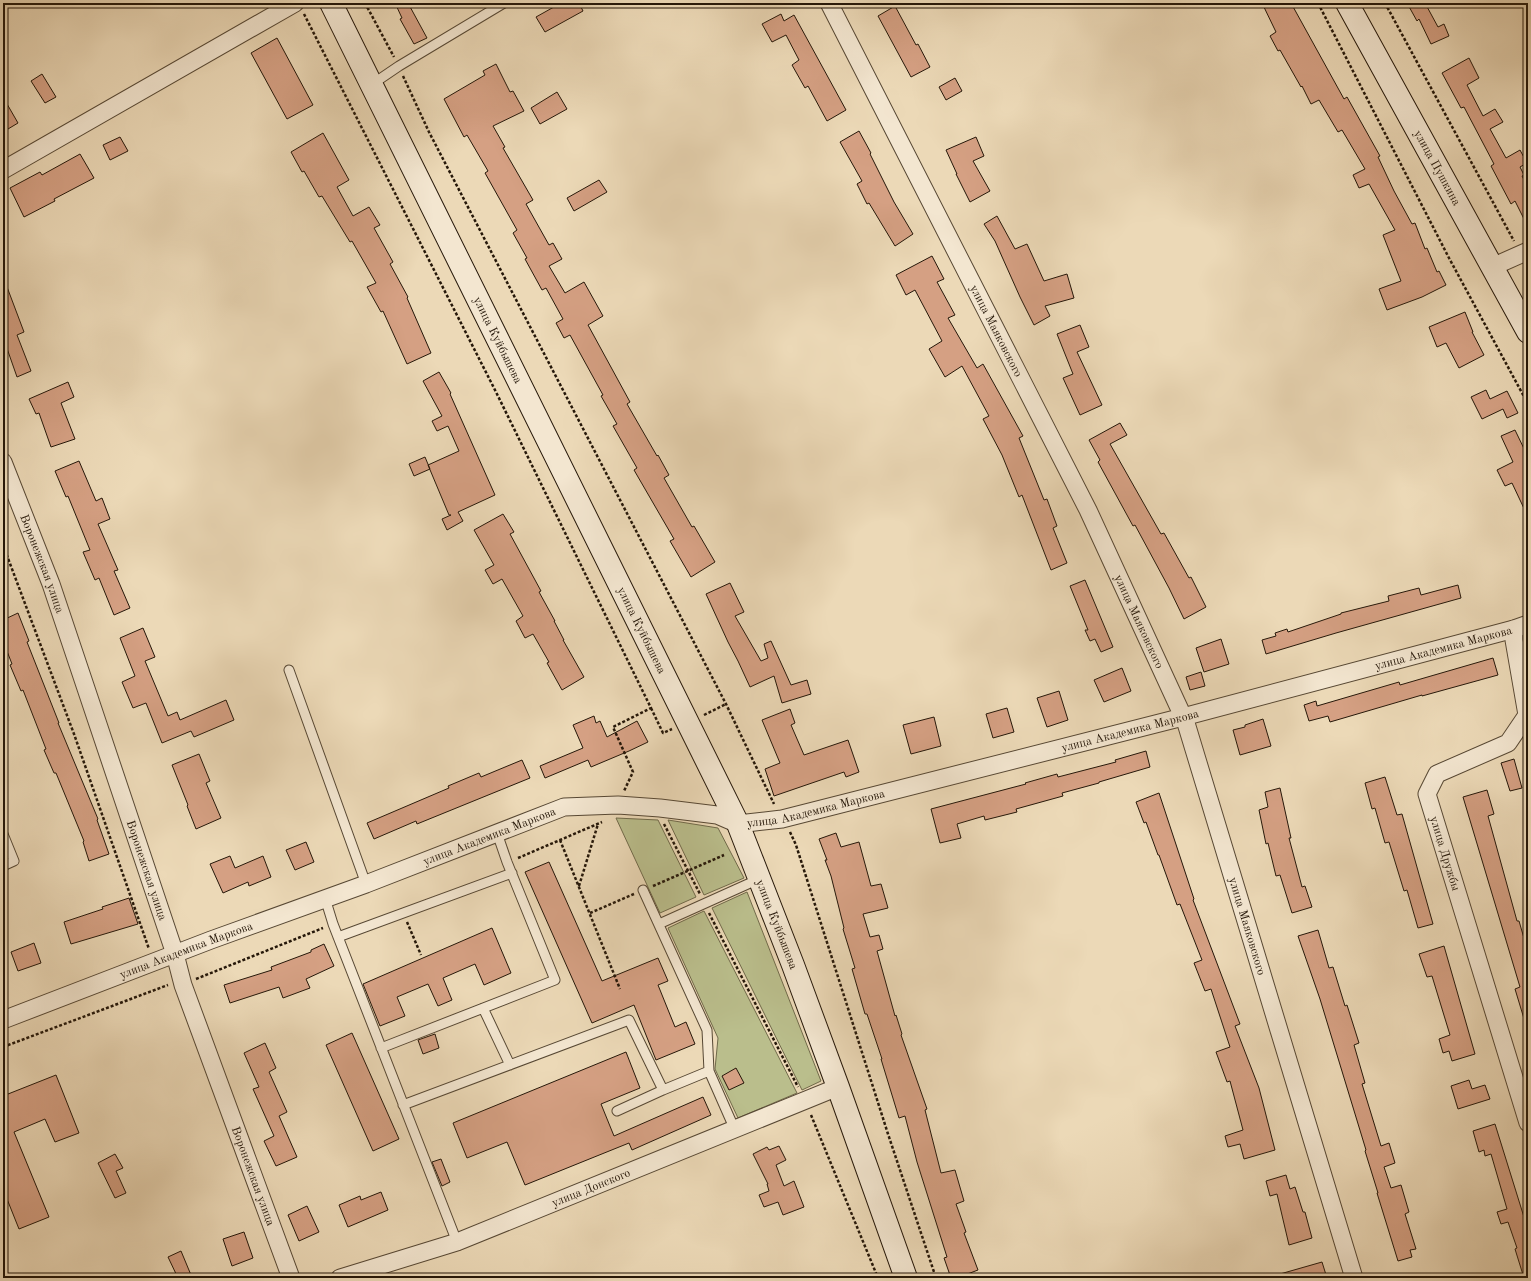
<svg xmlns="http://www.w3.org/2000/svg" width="1531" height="1281" font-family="'Old Standard TT',serif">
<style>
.green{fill:#babe8c;stroke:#706a4a}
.building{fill:#d5a083;stroke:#251709}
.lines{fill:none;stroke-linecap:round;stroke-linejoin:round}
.lane-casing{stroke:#574834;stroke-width:11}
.street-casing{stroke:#574834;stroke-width:19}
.secondary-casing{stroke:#251709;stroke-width:24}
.path{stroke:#251709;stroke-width:2.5;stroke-dasharray:3 2;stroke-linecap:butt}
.lane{stroke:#f3e6d0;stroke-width:9}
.street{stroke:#f3e6d0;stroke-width:17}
.secondary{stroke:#f3e6d0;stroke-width:22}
.labels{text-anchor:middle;stroke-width:4;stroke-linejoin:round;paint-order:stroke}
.street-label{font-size:12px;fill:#251709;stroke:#f3e6d0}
</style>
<rect width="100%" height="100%" fill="#ecd9b7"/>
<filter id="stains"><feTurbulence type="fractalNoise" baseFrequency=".005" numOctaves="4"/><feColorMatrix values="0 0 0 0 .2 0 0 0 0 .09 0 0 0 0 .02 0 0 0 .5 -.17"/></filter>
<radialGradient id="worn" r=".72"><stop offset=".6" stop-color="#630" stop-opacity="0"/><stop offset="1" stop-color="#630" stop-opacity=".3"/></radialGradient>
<path class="green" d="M 616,818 L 658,820 L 696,897 L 660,913 Z
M 668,820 L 718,828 L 744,878 L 704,895 Z
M 747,892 L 821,1081 L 802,1090 L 712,908 Z
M 704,911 L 797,1093 L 738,1118 L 715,1069 L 718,1038 L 668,928 Z"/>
<path class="building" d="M 395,3 L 408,3 L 427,38 L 414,44 L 400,19 L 402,18 Z
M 561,3 L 579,3 L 583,11 L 545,32 L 536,17 Z
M 1262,3 L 1291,3 L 1344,99 L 1347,97 L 1380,156 L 1378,157 L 1394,191 L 1412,224 L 1415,223 L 1425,249 L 1427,248 L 1437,272 L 1439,271 L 1446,285 L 1422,297 L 1387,310 L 1379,289 L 1401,281 L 1383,235 L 1395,230 L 1369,184 L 1359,188 L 1353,175 L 1365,169 L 1342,130 L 1338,132 L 1319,100 L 1311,104 L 1302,86 L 1301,87 L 1280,50 L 1278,51 L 1270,36 L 1276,32 Z
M 1407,3 L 1425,3 L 1438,27 L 1444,24 L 1449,36 L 1431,44 L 1419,19 L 1417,21 Z
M 895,6 L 916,45 L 918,44 L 930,67 L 911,77 L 878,16 Z
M 781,14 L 784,21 L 794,15 L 846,110 L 827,121 L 808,86 L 805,88 L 792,65 L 799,60 L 786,35 L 772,42 L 762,24 Z
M 277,38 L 313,105 L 287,119 L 251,53 Z
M 1469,58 L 1479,78 L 1467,85 L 1483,116 L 1495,109 L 1503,122 L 1490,129 L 1506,158 L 1520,150 L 1527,163 L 1520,167 L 1524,175 L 1522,176 L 1528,187 L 1528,227 L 1515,201 L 1511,204 L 1491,166 L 1494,164 L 1464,107 L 1461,108 L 1442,73 Z
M 496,64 L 510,92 L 513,91 L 524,111 L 493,126 L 505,147 L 503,148 L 533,200 L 526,204 L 549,245 L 553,243 L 562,259 L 549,266 L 565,293 L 584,282 L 603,316 L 588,325 L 630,402 L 627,404 L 657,456 L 658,455 L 669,475 L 664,478 L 692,527 L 694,526 L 715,562 L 691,577 L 670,541 L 674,539 L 634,470 L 637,468 L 613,426 L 617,424 L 601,396 L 603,395 L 570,335 L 564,338 L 556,323 L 563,319 L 546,288 L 542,290 L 525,259 L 527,258 L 513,233 L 517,230 L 485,173 L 488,171 L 467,135 L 464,137 L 444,99 L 485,75 L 483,71 Z
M 42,74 L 56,97 L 45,103 L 31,81 Z
M 955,78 L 962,91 L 946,100 L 939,87 Z
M 557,92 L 567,109 L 540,124 L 531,108 Z
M 3,97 L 18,123 L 3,132 Z
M 859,131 L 871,153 L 870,154 L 894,202 L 913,234 L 895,246 L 869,203 L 867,204 L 857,184 L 862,181 L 840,142 Z
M 323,133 L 349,180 L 337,187 L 353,216 L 369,207 L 380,225 L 374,228 L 393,262 L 390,264 L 408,297 L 407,298 L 431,353 L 407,364 L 383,311 L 381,312 L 367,287 L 376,283 L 352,241 L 350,242 L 322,196 L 319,197 L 304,171 L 302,172 L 291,152 Z
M 120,137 L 128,151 L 110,160 L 103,145 Z
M 976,137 L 984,156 L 973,161 L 990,191 L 970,202 L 956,174 L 957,174 L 946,150 Z
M 80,154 L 94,178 L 54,199 L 55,201 L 24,217 L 10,188 L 40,172 L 42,175 Z
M 599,180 L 607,192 L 574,211 L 567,198 Z
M 997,216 L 1015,249 L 1027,244 L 1044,281 L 1067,274 L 1074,298 L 1045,306 L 1050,316 L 1034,325 L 1020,297 L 995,241 L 984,224 Z
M 932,256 L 944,279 L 937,282 L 955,315 L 948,318 L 977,368 L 983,364 L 1023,436 L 1019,438 L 1044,500 L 1047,499 L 1057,526 L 1053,528 L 1067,563 L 1051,570 L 1022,495 L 1019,497 L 1002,455 L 983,419 L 989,416 L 962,366 L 945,377 L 929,349 L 942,341 L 915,290 L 906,295 L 896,275 Z
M 3,279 L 4,279 L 24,332 L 17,335 L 31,371 L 17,377 L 3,337 Z
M 1465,312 L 1473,332 L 1472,332 L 1484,355 L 1459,368 L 1446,343 L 1437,347 L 1429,327 Z
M 1080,325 L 1089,347 L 1077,352 L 1102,405 L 1080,415 L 1063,378 L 1073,374 L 1057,334 Z
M 439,372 L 451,393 L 450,394 L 495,495 L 458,512 L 463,521 L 447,530 L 442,519 L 451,515 L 449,515 L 428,465 L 459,451 L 448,426 L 437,431 L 432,421 L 442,416 L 423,381 Z
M 68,382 L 74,397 L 61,403 L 75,439 L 51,447 L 39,413 L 36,414 L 29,399 Z
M 1486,390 L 1490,399 L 1507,391 L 1518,413 L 1507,418 L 1503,409 L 1482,419 L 1471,397 Z
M 1120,423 L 1127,435 L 1110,444 L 1161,534 L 1164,533 L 1189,578 L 1191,577 L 1206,607 L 1184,619 L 1169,588 L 1135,525 L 1133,526 L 1098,462 L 1100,460 L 1089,440 Z
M 1515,430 L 1528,457 L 1528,517 L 1512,483 L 1505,486 L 1497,470 L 1513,462 L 1501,436 Z
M 425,457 L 430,469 L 414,476 L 409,464 Z
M 79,461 L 96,501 L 102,498 L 110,519 L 98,524 L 118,570 L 114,571 L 130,608 L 114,615 L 99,578 L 95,580 L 83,552 L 90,550 L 68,496 L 66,497 L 55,471 Z
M 503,514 L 514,532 L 510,534 L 541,591 L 539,592 L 555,621 L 554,621 L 564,640 L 563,640 L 584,677 L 562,690 L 547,663 L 549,662 L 533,634 L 525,638 L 516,621 L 523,616 L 502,579 L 493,584 L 485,570 L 494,565 L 474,530 Z
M 1085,580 L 1113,647 L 1101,652 L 1095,639 L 1090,641 L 1085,630 L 1088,630 L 1070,586 Z
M 730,583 L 744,612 L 735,616 L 761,661 L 768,658 L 764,644 L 771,641 L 791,685 L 807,680 L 811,694 L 782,703 L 774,676 L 750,687 L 738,661 L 728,642 L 706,594 Z
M 1458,585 L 1461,598 L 1336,633 L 1266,654 L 1262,640 L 1276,636 L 1275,633 L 1287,629 L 1288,632 L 1341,614 L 1341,613 L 1389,601 L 1388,596 L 1419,588 L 1421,595 Z
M 18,613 L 29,641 L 27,642 L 59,723 L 58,723 L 98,819 L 97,820 L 109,854 L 89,861 L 83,842 L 84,841 L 56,773 L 54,773 L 44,750 L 46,749 L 23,690 L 21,691 L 10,665 L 12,664 L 3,641 L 3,620 Z
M 143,628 L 155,657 L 145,661 L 168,716 L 177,712 L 180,720 L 226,700 L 234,720 L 194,737 L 191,731 L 162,743 L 146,703 L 133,708 L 122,682 L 135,676 L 120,638 Z
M 1221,639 L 1229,664 L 1204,672 L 1196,648 Z
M 1493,658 L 1498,675 L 1422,696 L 1422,695 L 1330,722 L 1328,716 L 1309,721 L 1304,705 L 1316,701 L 1317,706 L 1399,682 L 1400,685 Z
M 1122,668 L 1131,691 L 1104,702 L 1094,680 Z
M 1201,672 L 1205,686 L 1190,690 L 1186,677 Z
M 1059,691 L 1068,720 L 1047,727 L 1037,698 Z
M 1007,708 L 1014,732 L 993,738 L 986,714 Z
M 790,709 L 795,723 L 791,725 L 804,755 L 848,740 L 859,772 L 846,777 L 844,772 L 774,796 L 765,769 L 780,763 L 762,720 Z
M 594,716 L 596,723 L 600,721 L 607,737 L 637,721 L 648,742 L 629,751 L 591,767 L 588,760 L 545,778 L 540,766 L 583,748 L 573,725 Z
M 934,717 L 941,746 L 911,754 L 903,725 Z
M 1263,719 L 1271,746 L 1240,755 L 1233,730 L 1245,727 L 1245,725 Z
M 1146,751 L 1150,767 L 1099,782 L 1099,783 L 1062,793 L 1063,796 L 1016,809 L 1017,812 L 985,820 L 984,816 L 957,824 L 961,838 L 940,843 L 931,809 L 1026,784 L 1025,783 L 1057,774 L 1058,777 L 1116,762 L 1115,760 Z
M 199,754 L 210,781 L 206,783 L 221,818 L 196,829 L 187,806 L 188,805 L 172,765 Z
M 1514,759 L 1522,788 L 1510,791 L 1501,763 Z
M 522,760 L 530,778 L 417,824 L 416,821 L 374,839 L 367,823 L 449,788 L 448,786 L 479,773 L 481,777 Z
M 1385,777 L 1397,815 L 1402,814 L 1433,924 L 1418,928 L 1407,890 L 1404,891 L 1389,842 L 1385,843 L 1375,808 L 1372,809 L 1365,783 Z
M 1280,788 L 1291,838 L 1289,838 L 1302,887 L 1305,886 L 1312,907 L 1292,913 L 1280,875 L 1276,876 L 1268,843 L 1266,844 L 1259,810 L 1268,807 L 1265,792 Z
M 1487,790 L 1494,814 L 1488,816 L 1517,921 L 1519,921 L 1528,952 L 1528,1022 L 1525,1022 L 1515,989 L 1520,987 L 1463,797 Z
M 1159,793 L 1194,899 L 1193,900 L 1240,1024 L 1235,1026 L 1259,1088 L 1275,1150 L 1244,1159 L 1240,1144 L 1228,1147 L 1225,1136 L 1243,1130 L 1230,1081 L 1227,1082 L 1216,1052 L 1230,1047 L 1211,989 L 1205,991 L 1194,963 L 1202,960 L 1180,904 L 1177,905 L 1159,855 L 1158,855 L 1146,822 L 1144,823 L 1136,802 Z
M 836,833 L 841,847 L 859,842 L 871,886 L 881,884 L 888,908 L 863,914 L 870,937 L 879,935 L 883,949 L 877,951 L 895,1016 L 896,1015 L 902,1034 L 901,1035 L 927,1109 L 925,1110 L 941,1173 L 955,1170 L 964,1201 L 956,1204 L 966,1232 L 964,1233 L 978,1270 L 957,1278 L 951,1278 L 944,1258 L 947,1257 L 917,1162 L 905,1116 L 899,1118 L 881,1059 L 882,1059 L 867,1014 L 865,1014 L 852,969 L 855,968 L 843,929 L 844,928 L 831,876 L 825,860 L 827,860 L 819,839 Z
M 306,842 L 314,862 L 295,870 L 286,850 Z
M 230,856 L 235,868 L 263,856 L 271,877 L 249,886 L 248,882 L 223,893 L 210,864 Z
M 549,862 L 602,981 L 658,958 L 668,981 L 658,985 L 675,1027 L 686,1022 L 695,1044 L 656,1060 L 634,1005 L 592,1023 L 525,872 Z
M 129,898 L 138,924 L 71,944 L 64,922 L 103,909 L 102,907 Z
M 492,928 L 511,973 L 484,985 L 475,964 L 443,978 L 452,1000 L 438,1006 L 428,984 L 397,997 L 405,1016 L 380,1026 L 363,984 Z
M 1318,930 L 1329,968 L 1333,967 L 1345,1006 L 1347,1005 L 1359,1043 L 1354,1045 L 1365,1083 L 1362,1084 L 1381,1146 L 1389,1143 L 1395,1163 L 1384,1167 L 1391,1188 L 1401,1185 L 1409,1212 L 1405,1214 L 1416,1249 L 1410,1250 L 1412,1257 L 1398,1261 L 1377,1193 L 1378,1193 L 1365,1151 L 1366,1150 L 1320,999 L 1298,936 Z
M 34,943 L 41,963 L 18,971 L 11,952 Z
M 324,944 L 334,966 L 306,979 L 310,988 L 283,998 L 279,987 L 230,1003 L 224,985 L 272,970 L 271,967 L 311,952 L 311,950 Z
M 1444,946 L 1475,1054 L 1452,1061 L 1449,1051 L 1443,1053 L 1439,1039 L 1450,1035 L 1432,976 L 1427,977 L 1419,954 Z
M 352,1033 L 399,1139 L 373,1151 L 326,1045 Z
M 435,1034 L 439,1048 L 423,1054 L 418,1040 Z
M 265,1043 L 276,1068 L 269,1072 L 287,1112 L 279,1116 L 297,1157 L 276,1166 L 264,1141 L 274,1136 L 253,1089 L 259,1087 L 244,1053 Z
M 626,1052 L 640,1088 L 601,1104 L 614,1136 L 703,1097 L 711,1115 L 632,1150 L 629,1143 L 525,1185 L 507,1142 L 467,1158 L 453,1123 Z
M 736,1068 L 744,1083 L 729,1090 L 722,1076 Z
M 56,1075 L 79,1133 L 55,1142 L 45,1119 L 14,1132 L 49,1217 L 19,1229 L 3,1189 L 3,1096 Z
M 1469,1080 L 1472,1089 L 1485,1085 L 1490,1099 L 1458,1109 L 1451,1086 Z
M 1495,1124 L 1528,1230 L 1528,1278 L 1524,1278 L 1515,1249 L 1517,1248 L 1508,1222 L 1501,1224 L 1497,1212 L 1507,1209 L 1491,1154 L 1485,1156 L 1484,1150 L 1479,1152 L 1473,1131 Z
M 779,1146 L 786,1160 L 776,1165 L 784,1186 L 794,1181 L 804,1207 L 783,1215 L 778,1202 L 764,1207 L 759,1195 L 769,1191 L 767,1184 L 768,1184 L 753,1154 L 767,1147 L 769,1150 Z
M 115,1154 L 123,1168 L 116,1171 L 126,1193 L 115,1198 L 98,1163 Z
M 441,1159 L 450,1182 L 442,1186 L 432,1162 Z
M 1286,1175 L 1290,1189 L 1295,1187 L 1303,1212 L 1305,1212 L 1312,1238 L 1289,1245 L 1277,1194 L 1270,1196 L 1266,1181 Z
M 381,1192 L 388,1210 L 348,1227 L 339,1205 L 360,1196 L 361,1200 Z
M 307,1206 L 319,1232 L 299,1241 L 288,1215 Z
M 244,1232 L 253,1258 L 232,1266 L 223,1239 Z
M 181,1251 L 191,1275 L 185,1278 L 178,1278 L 168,1257 Z
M 1322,1262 L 1327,1278 L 1280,1278 L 1280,1274 Z"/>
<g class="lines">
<defs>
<path id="lane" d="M 371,85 L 399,66 L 504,3
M 289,670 L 366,884
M 3,834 L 14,861 L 3,866
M 643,890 L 707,1030 L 709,1071 L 735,1130
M 325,898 L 333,924 L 457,1242
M 659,924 L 759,879
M 338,937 L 512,873
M 483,1008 L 510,1065
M 381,1048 L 555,980 L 507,862 L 497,833
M 403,1105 L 629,1020 L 663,1090 L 709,1071
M 617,1111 L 663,1090"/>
<g id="street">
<path id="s1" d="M 829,3 L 1088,510 L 1186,723 L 1354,1278"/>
<path d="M 3,170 L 295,3"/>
<path d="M 1492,267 L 1528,251"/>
<path id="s2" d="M 3,462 L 51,584 L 175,954 L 183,985 L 291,1278"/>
<path id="s3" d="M 1514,629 L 1514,640 L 1527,715 L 1508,743 L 1437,774 L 1427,794 L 1528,1123"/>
<path id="s4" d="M 3,1020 L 211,940 L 366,884 L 564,807 L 618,805 L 660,808 L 717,815 L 738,824 L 782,819 L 1183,717 L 1514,629 L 1528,624"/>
<path id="s5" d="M 340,1278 L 457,1242 L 838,1087"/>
</g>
<g id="secondary">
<path id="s6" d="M 331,3 L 738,824 L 793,965 L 838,1087 L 906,1278"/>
<path id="s7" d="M 1347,3 L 1528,332"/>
</g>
</defs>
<use href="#lane" class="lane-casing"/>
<use href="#street" class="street-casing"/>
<use href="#secondary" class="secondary-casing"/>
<path class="path" d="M 365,3 L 394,57
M 1318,3 L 1449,258 L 1528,404
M 1385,3 L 1514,241
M 304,14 L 496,392 L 651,708 L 613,727 L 633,772 L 624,791
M 403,76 L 429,132 L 726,704 L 774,804
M 3,545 L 74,734 L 149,949
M 651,708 L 663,733 L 672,729
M 704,715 L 726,704
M 664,824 L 700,894
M 790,832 L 796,845 L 888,1134 L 936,1278
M 560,840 L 620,989
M 518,858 L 602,822
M 579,886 L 598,824
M 653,886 L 724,855
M 590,913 L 634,894
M 709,913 L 798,1087
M 407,922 L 421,955
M 196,979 L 323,928
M 3,1047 L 168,985
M 811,1115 L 878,1278"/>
<use href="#lane" class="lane"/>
<use href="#street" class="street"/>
<use href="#secondary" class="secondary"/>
</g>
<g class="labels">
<g class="street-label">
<text dy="4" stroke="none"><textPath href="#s7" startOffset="188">улица Пушкина</textPath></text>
<text dy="4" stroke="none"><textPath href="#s1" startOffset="368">улица Маяковского</textPath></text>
<text dy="4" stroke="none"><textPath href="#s6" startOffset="376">улица Куйбышева</textPath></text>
<text dy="4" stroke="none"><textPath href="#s2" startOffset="109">Воронежская улица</textPath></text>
<text dy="4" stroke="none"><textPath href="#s1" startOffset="692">улица Маяковского</textPath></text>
<text dy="4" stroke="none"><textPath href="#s6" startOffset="700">улица Куйбышева</textPath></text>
<text dy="4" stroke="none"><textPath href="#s4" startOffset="1504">улица Академика Маркова</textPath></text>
<text dy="4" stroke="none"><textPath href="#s4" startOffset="1180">улица Академика Маркова</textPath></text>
<text dy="4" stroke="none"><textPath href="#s4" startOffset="856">улица Академика Маркова</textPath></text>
<text dy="4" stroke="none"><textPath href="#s4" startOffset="520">улица Академика Маркова</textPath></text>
<text dy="4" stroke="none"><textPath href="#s3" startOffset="283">улица Дружбы</textPath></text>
<text dy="4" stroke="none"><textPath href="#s2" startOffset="433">Воронежская улица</textPath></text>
<text dy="4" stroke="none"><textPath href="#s6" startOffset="1024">улица Куйбышева</textPath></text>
<text dy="4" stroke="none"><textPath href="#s1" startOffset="1016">улица Маяковского</textPath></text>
<text dy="4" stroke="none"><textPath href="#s4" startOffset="196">улица Академика Маркова</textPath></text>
<text dy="4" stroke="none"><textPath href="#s2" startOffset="757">Воронежская улица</textPath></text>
<text dy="4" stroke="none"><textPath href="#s5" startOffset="267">улица Донского</textPath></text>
</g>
</g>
<rect width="1531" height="1281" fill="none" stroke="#ecd9b7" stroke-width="16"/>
<rect x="4" y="4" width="1523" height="1273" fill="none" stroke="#251709" stroke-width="2"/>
<rect x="8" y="8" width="1515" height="1265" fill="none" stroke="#251709"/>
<rect width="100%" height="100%" filter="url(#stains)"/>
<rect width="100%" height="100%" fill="url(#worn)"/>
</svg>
